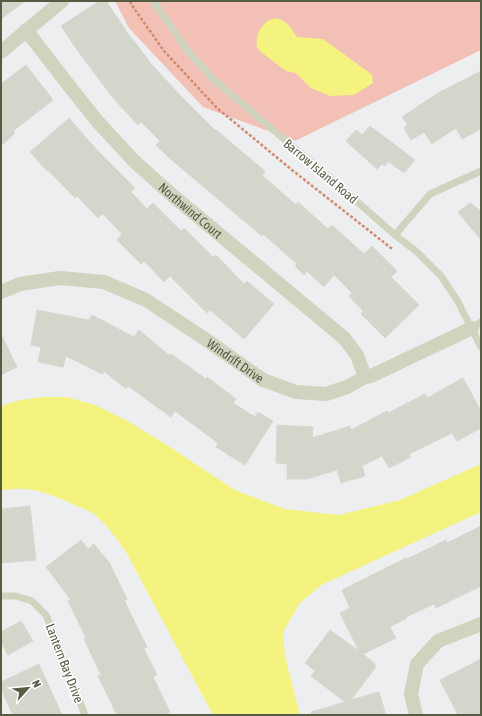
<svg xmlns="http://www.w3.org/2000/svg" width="482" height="716" font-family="'Asap Condensed',sans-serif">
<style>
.green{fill:#f3c0b6}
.water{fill:#f4f37f}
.building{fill:#d2d6cb;stroke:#d5dad0}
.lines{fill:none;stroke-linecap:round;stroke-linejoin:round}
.path{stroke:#d4896b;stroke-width:2.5;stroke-dasharray:3 2;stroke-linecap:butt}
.service{stroke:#cfd4bf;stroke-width:7}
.minor{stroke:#cfd4bf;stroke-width:14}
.labels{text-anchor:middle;stroke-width:3.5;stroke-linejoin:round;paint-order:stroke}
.street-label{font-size:13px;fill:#565c44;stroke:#fff}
</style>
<rect width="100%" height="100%" fill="#edeef0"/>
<path class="green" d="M 115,1 L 481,1 L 481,50 L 295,141 L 203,107 L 129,28 Z"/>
<path class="water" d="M 275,18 C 287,20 290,27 297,37 L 323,39 L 367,71 L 372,75 L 373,83 L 354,95 L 330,96 L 311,88 L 296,73 L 286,71 L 261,52 L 257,47 C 255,34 262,21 275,18 Z
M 43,397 L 67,397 L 95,405 L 126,420 L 170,447 L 235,490 L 285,509 L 339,515 L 400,500 L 481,464 L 481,512 L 321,585 L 299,604 L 283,632 L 285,657 L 300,715 L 213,715 L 126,552 C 116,538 106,523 92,513 C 87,509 80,508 75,505 C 50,494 29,484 1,491 L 1,406 L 20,400 Z"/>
<path class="building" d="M 1,1 L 25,1 L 1,19 Z
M 99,1 L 106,1 L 133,41 L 134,41 L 152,65 L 182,97 L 215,130 L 215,129 L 265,171 L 262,175 L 296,205 L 298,202 L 328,229 L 332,225 L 364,254 L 372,246 L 397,271 L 391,277 L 419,305 L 385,338 L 361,314 L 363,311 L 349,296 L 352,293 L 334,275 L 324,287 L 307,271 L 304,275 L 295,266 L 297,264 L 263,234 L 262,236 L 167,156 L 156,145 L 160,141 L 141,122 L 138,125 L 113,98 L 80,54 L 61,26 Z
M 26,65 L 53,100 L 13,131 L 15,133 L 1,146 L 1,84 Z
M 481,71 L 481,129 L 462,139 L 456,128 L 432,144 L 424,132 L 411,140 L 404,128 L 408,125 L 402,117 L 438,93 Z
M 69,118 L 97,150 L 135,188 L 131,192 L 147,209 L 153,203 L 181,231 L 184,228 L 213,257 L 216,255 L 244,284 L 247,281 L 274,304 L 244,339 L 210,310 L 207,313 L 170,276 L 164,282 L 144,261 L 141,264 L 117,240 L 122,234 L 103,214 L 98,218 L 77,196 L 75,198 L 48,170 L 47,171 L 30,152 Z
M 370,126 L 415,160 L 404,173 L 388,161 L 385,166 L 382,164 L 377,169 L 346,141 L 356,130 L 362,135 Z
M 470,203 L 481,211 L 481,240 L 458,212 Z
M 37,310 L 89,320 L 92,315 L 134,337 L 139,330 L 170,356 L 171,354 L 206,379 L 207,377 L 236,399 L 233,403 L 255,417 L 258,412 L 273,421 L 245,465 L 216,447 L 218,443 L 175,411 L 171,417 L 128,386 L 126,389 L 104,371 L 102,374 L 66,356 L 63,367 L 38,362 L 41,347 L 31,345 Z
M 1,334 L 17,367 L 1,375 Z
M 463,378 L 481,411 L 481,428 L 457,441 L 452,433 L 409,454 L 411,457 L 389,468 L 382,456 L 362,466 L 365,476 L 341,483 L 337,470 L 307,479 L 287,479 L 287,464 L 276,463 L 277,425 L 313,427 L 312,438 L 350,426 L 351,430 L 387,411 L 388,413 L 425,394 L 427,398 Z
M 30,506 L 36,560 L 1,563 L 1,509 Z
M 481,526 L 481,586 L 436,608 L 434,604 L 406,617 L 407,618 L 390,627 L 396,638 L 363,654 L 375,664 L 375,668 L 351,700 L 379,692 L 386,715 L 312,715 L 311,712 L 345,702 L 311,676 L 315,671 L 305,663 L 330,630 L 359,651 L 340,613 L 350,608 L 342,590 L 406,558 L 407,559 L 446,540 L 447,543 Z
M 81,540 L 88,549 L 94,544 L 109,562 L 127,599 L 124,600 L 147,647 L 144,649 L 157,675 L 153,677 L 170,712 L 164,715 L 117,715 L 98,676 L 101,675 L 84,639 L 86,638 L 68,601 L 71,600 L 46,567 Z
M 21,621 L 33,641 L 8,655 L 1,642 L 1,632 Z
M 481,659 L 481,715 L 458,715 L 440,680 Z
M 39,664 L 62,715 L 13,715 L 1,689 L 1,682 Z"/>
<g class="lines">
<path class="path" d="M 130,1 L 131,4 L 164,51 L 217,108 L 292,170 L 391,248 L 392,245"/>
<path class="service" d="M 153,1 L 189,53 L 214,80 L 336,183 L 395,235 L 417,252 L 441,276 L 457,300 L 481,347
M 395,235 L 430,194 L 481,171
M 472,328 L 481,322
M 1,596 L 16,596 L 32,601 L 46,615 L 52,629 L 85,715"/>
<g class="minor">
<path id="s1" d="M 26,30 L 70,87 L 98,122 L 134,161 L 172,195 L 344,338 L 357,355 L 365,377"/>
<path d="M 1,52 L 62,1"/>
<path id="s2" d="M 1,292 L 20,284 L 60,278 L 104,282 L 146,300 L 205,339 L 263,380 L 296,392 L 326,394 L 347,387 L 365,377 L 371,376 L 472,328"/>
<path d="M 416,715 L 411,694 L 417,664 L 438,641 L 481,624"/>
</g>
</g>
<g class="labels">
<g class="street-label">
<text transform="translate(321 171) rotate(40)" y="5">Barrow Island Road</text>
<text dy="5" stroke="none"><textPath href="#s1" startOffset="245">Northwind Court</textPath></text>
<text dy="5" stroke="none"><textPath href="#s2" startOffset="259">Windrift Drive</textPath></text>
<text transform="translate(65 663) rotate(69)" y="5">Lantern Bay Drive</text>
</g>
</g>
<rect width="482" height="716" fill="none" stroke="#565c44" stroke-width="4"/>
<g transform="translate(28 688) rotate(63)" stroke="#ffffff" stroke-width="3" paint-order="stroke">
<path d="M0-3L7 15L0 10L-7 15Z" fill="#565c44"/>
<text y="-6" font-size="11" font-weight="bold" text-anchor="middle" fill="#565c44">N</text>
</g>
</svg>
